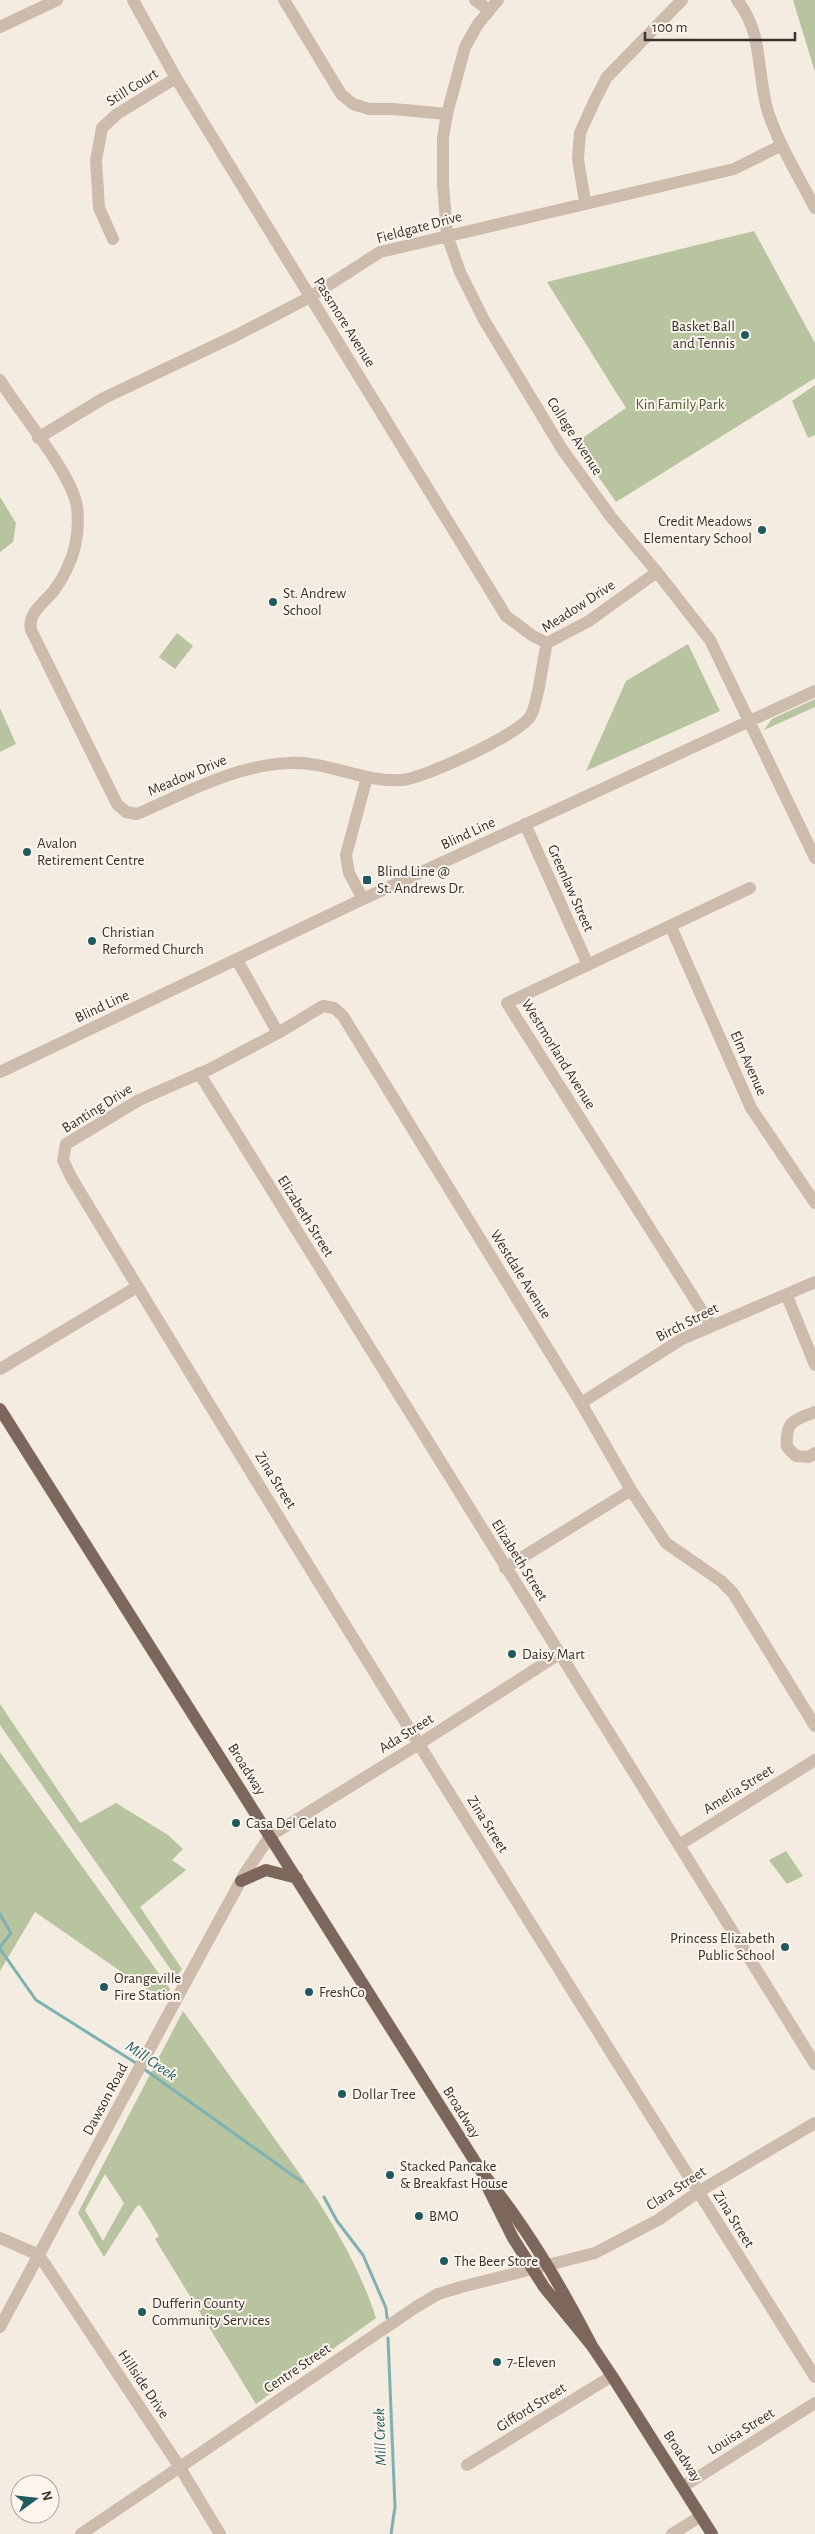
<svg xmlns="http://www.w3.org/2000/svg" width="815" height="2534" font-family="'Alegreya Sans',sans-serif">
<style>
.green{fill:#b8c4a0;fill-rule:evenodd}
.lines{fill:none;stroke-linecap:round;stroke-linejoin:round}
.stream{stroke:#7fb0b2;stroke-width:3}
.minor{stroke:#cdbbac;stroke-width:12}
.major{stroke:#7d675c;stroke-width:12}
.poi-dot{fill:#1f5a5e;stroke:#fbf5ee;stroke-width:2}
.labels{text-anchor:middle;stroke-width:4;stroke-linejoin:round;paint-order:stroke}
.street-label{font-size:15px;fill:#3b302b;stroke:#fbf5ee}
.poi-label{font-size:15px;fill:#3b302b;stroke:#fbf5ee;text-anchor:start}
.park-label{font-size:15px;fill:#4a5a2e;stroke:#fbf5ee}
.water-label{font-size:16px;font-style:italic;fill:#1f5a5e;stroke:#fbf5ee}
</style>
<rect width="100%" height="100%" fill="#f4ebe1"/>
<path class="green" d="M 793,0 L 815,0 L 815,72 Z
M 754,231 L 815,343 L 815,378 L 616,502 L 575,443 L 626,408 L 547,282 Z
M 815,385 L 815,435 L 808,438 L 792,401 Z
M 0,497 L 16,523 L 13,542 L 0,552 Z
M 177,633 L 193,646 L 175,669 L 159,657 Z
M 688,644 L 720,711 L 586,771 L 626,681 Z
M 815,699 L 815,707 L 764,730 L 772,719 Z
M 0,708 L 16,744 L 0,752 Z
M 0,1704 L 80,1823 L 116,1803 L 168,1835 L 183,1849 L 172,1860 L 186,1870 L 140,1907 L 182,1969 L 176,1977 L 0,1725 Z
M 0,1752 L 170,1989 L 165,2002 L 35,1912 L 0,1971 Z
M 786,1851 L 803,1876 L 787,1884 L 769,1860 Z
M 183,2011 C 213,2052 242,2093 272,2135 C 314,2193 354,2250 376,2318 L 256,2404 L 155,2239 L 159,2236 L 140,2205 L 136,2207 L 104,2257 L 78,2213 ZM 105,2174 L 124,2203 L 103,2241 L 85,2210 Z"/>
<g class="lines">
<path class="stream" d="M 0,1914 L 11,1933 L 0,1947
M 0,1949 L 36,2000 L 139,2065
M 144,2069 L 302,2182
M 324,2197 L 337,2221 L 363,2255 L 386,2308 L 387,2318
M 388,2338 L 395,2507 L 391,2534"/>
<path class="minor" d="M 133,0 L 176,78 L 506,616 L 533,636 L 547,643
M 284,0 L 341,94 L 353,104 L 369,109 L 393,109 L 447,114
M 475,0 L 489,10
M 498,0 L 478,24 L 465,47 L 447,114 L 443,138 L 443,184 L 447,235 L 460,272 L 484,320 L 562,449 L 611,517 L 657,572 L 710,640 L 815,858
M 737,0 C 764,34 756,72 768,112 C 779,145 799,177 815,208
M 0,27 L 57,0
M 585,202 L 578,159 L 580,133 L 595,100 L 607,77 L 682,0
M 113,239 L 99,208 L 96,160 L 102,128 L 117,114 L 176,78
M 0,380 C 19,412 72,473 77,507 C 79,526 77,548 68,566 C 65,574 60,582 55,589 C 46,602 27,612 31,630 L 117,804 L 126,812 L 137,814 C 186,793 235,765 290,763 C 328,761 364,783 402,780 C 425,778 517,735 530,717 C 539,702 542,662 547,643 L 589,621 L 657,572
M 38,438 L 104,398 L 237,335 L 310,297 L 380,252 L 734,169 L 782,145
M 525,824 L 588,965
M 363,899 L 349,873 L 346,855 L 367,777
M 671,927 L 751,1108 L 815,1203
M 237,960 L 278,1033
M 0,1072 L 363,899 L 815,691
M 199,1073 L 815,2064
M 787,1296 L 815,1365
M 711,1325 L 507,1003 L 750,888
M 0,1369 L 137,1287
M 581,1403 L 682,1339 L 815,1282
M 815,1412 C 793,1420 785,1422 787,1447 L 796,1456 L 809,1457 L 815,1453
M 505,1568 L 631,1490
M 815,1726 L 733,1593 L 721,1581 L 666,1543 L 631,1490 L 581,1403 L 343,1016 L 334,1008 L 323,1006 L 278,1033 L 210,1069 L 139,1100 L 66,1144 L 63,1160 L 71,1177 C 315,1580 564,1979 815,2377
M 679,1845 L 815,1760
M 0,2238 L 39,2255
M 39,2255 L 179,2466 L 220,2534
M 0,2327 L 190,1974 L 245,1873 L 270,1836 L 419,1744 L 559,1654
M 467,2465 L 612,2376
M 684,2486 L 815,2403
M 81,2534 L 416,2307 L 438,2294 L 461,2287 L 595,2253 L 658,2220 L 698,2192 L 815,2123
M 672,2534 L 701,2516"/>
<path class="major" d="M 0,1409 L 481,2171 C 526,2226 560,2284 592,2346
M 241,1881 L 266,1870 L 297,1878
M 485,2182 L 513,2238 L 544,2287 L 592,2346 L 612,2376 L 712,2534"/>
</g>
<g class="poi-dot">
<circle cx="745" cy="335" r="5"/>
<circle cx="762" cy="530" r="5"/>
<circle cx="273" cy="602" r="5"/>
<circle cx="27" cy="852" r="5"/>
<rect x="362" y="875" width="10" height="10" rx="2.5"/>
<circle cx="92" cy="941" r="5"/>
<circle cx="512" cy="1654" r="5"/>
<circle cx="236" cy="1823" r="5"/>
<circle cx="785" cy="1947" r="5"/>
<circle cx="104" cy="1987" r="5"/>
<circle cx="309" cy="1992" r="5"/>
<circle cx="342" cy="2094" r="5"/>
<circle cx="390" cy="2175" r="5"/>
<circle cx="419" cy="2216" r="5"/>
<circle cx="444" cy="2261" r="5"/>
<circle cx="142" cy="2312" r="5"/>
<circle cx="497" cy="2362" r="5"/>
</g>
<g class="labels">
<g class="street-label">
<text transform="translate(132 87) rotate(-32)" y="5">Still Court</text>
<text transform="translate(419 227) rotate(-15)" y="5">Fieldgate Drive</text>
<text transform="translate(345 322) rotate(58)" y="5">Passmore Avenue</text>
<text transform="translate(575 436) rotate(57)" y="5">College Avenue</text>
<text transform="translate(578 606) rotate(-33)" y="5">Meadow Drive</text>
<text transform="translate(187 775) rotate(-23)" y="5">Meadow Drive</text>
<text transform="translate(468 833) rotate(-25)" y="5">Blind Line</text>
<text transform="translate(571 888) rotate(66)" y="5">Greenlaw Street</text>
<text transform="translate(102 1006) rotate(-25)" y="5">Blind Line</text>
<text transform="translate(559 1054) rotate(58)" y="5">Westmorland Avenue</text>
<text transform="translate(749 1063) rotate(66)" y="5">Elm Avenue</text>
<text transform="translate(97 1108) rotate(-32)" y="5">Banting Drive</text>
<text transform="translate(306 1216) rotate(58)" y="5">Elizabeth Street</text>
<text transform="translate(521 1274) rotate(58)" y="5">Westdale Avenue</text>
<text transform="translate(687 1322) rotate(-27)" y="5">Birch Street</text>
<text transform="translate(276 1480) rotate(58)" y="5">Zina Street</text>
<text transform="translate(520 1560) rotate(58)" y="5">Elizabeth Street</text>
<text transform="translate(406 1733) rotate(-32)" y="5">Ada Street</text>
<text transform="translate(247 1769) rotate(58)" y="5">Broadway</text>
<text transform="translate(738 1789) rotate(-32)" y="5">Amelia Street</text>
<text transform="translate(488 1824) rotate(58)" y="5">Zina Street</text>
<text transform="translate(105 2099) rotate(-62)" y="5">Dawson Road</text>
<text transform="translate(462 2112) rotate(58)" y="5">Broadway</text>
<text transform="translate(676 2188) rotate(-33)" y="5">Clara Street</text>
<text transform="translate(734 2219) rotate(58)" y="5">Zina Street</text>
<text transform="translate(297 2368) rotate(-34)" y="5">Centre Street</text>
<text transform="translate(144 2384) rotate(56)" y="5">Hillside Drive</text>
<text transform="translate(531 2407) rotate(-32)" y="5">Gifford Street</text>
<text transform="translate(741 2431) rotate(-32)" y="5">Louisa Street</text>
<text transform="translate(683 2456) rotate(57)" y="5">Broadway</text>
</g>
<g class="poi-label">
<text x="735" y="331" text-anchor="end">Basket Ball<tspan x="735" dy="17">and Tennis</tspan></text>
<text x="752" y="526" text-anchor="end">Credit Meadows<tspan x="752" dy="17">Elementary School</tspan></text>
<text x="283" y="598">St. Andrew<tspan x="283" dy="17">School</tspan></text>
<text x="37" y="848">Avalon<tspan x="37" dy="17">Retirement Centre</tspan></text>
<text x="377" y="876">Blind Line @<tspan x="377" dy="17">St. Andrews Dr.</tspan></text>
<text x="102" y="937">Christian<tspan x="102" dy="17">Reformed Church</tspan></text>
<text x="522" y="1659">Daisy Mart</text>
<text x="246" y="1828">Casa Del Gelato</text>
<text x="775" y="1943" text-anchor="end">Princess Elizabeth<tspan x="775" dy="17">Public School</tspan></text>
<text x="114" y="1983">Orangeville<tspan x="114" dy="17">Fire Station</tspan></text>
<text x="319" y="1997">FreshCo</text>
<text x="352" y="2099">Dollar Tree</text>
<text x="400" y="2171">Stacked Pancake<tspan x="400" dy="17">&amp; Breakfast House</tspan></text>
<text x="429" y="2221">BMO</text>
<text x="454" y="2266">The Beer Store</text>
<text x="152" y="2308">Dufferin County<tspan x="152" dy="17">Community Services</tspan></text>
<text x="507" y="2367">7-Eleven</text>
</g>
<g class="park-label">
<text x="680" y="409">Kin Family Park</text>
</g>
<g class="water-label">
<text transform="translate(152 2060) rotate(34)" y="6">Mill Creek</text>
<text transform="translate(379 2437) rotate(-92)" y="6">Mill Creek</text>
</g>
</g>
<g transform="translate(35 2499) rotate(75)"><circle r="24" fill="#fbf5ee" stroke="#aea6a0"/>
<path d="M0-4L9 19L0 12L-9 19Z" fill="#1f5a5e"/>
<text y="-8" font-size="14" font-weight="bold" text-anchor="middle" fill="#3b302b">N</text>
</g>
<path d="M645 32v8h150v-8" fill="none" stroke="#3b302b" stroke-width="2.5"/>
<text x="652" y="32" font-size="15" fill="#3b302b" stroke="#fbf5ee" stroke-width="4" paint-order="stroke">100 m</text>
</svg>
